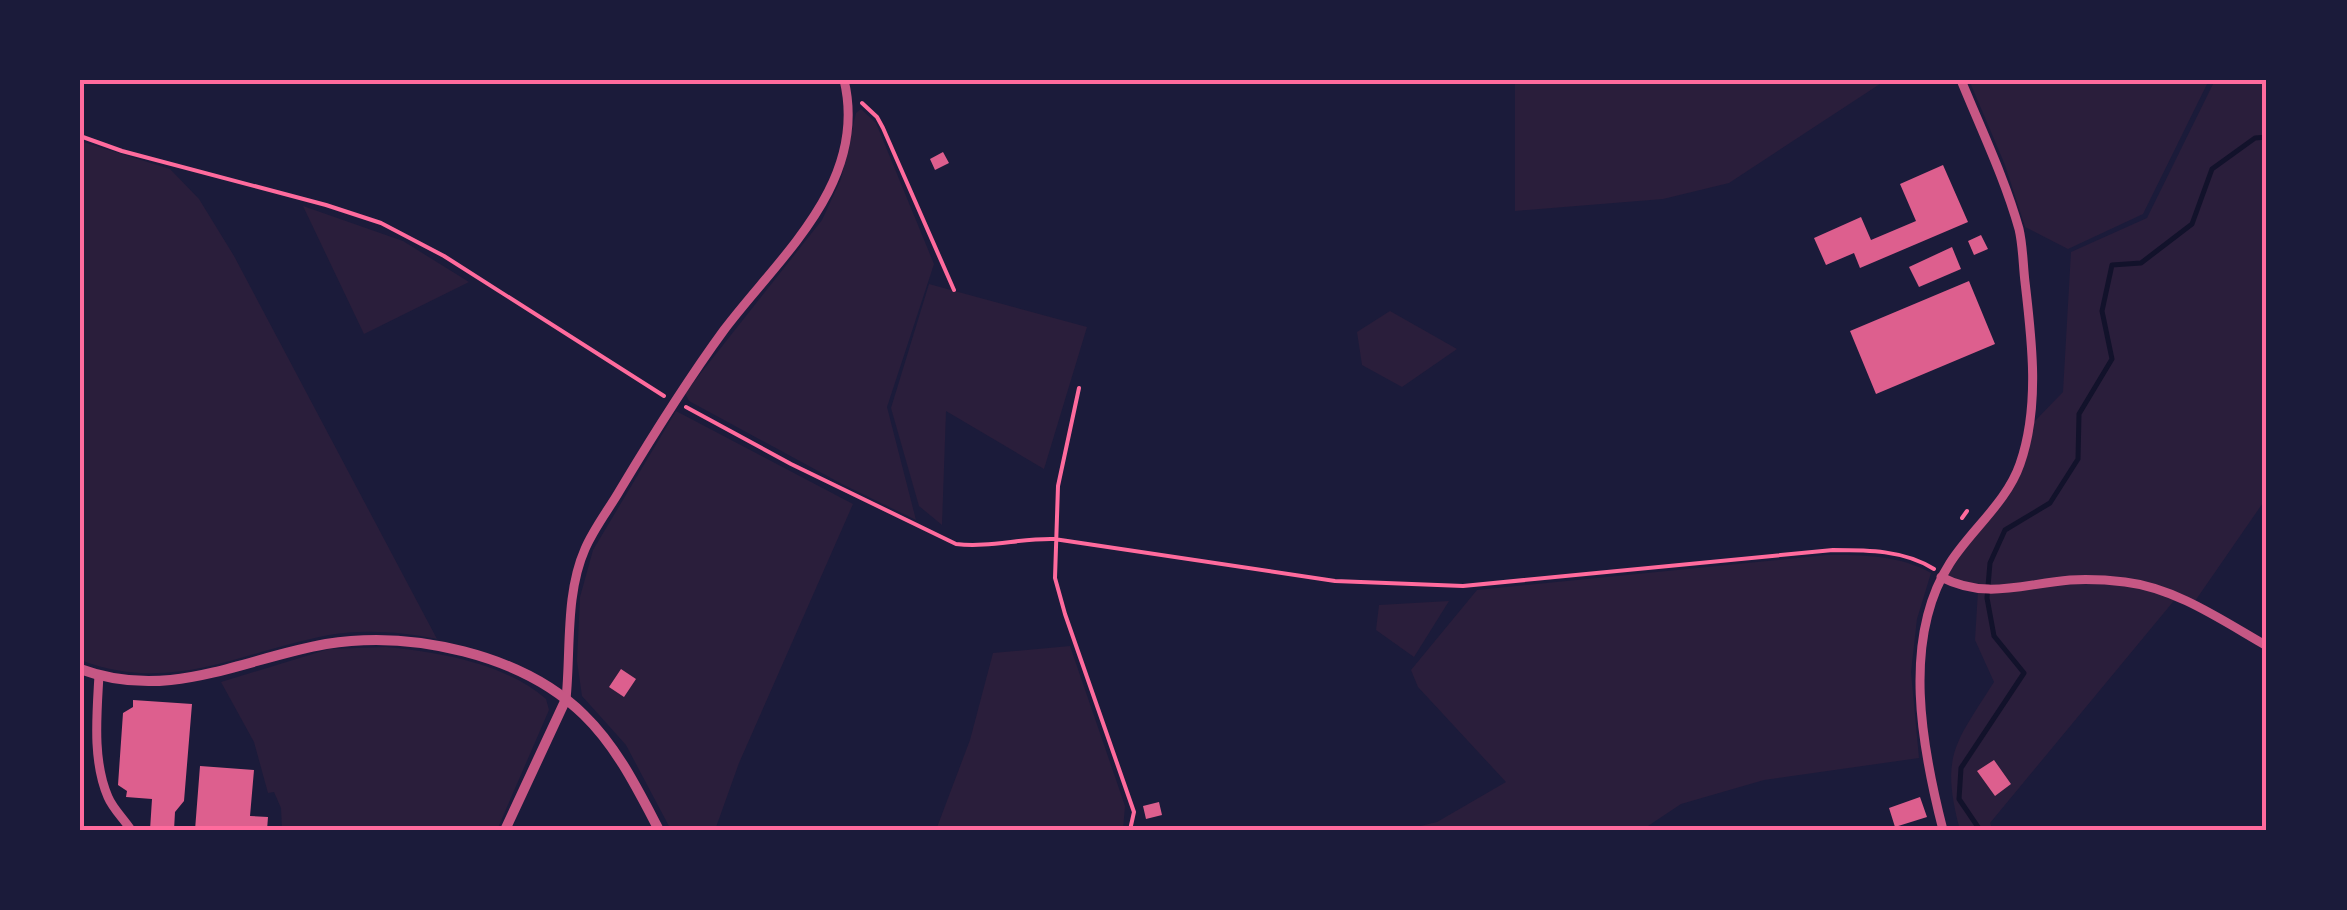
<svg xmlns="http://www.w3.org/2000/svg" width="2347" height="910" font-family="'IBM Plex Sans',sans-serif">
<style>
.green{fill:#2a1e3b}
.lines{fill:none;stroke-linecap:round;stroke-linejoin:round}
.stream{stroke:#12122b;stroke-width:5}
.building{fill:#dd5f8e}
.path{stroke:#ff6b9d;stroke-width:4}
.minor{stroke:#c65784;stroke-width:9}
.tertiary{stroke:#c65784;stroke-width:10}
.neatline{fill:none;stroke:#ff6b9d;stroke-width:4}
</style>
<rect width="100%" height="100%" fill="#1b1b3a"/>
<path class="green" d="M 1515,80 L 1886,80 L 1729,183 L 1663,199 L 1515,211 Z
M 1969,80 L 2209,80 L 2143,214 L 2068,249 L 2025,227 L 2005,165 Z
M 2215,80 L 2267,80 L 2267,497 L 2193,604 L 2177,597 L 1990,823 L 1993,830 L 1960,830 C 1940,755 1955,744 1994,682 L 1975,640 L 1978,591 L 1941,577 L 2000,500 L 2019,467 L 2030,426 L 2063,392 L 2071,252 L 2147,218 Z
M 861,109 L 876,123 L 934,264 L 887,407 L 916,520 L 842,484 L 689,401 L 685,393 L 822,220 L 841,179 L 856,113 Z
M 80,141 L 170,169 L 199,199 L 234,256 L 437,639 C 403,632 364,629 329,635 C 238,652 174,695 80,660 Z
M 303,206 L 403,241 L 469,282 L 364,334 Z
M 929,284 L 1087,327 L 1044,469 L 946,411 L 942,525 L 919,506 L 891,408 Z
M 1390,311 L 1457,349 L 1402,387 L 1362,365 L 1357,332 Z
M 676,411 L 853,504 L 739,763 L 715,830 L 671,830 L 626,745 L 582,696 L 577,661 L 580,597 L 593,550 Z
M 1827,555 C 1863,555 1899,555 1931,573 L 1917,619 L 1911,672 L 1919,758 L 1764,780 L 1681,804 L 1642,830 L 1404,830 L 1437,822 L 1506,782 L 1418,687 L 1411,670 L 1477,590 Z
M 1449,601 L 1414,657 L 1376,630 L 1379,605 Z
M 1070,646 L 1125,806 L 1123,830 L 936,830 L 970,740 L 993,653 Z
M 386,647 C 438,652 505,663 546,699 L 549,710 L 497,830 L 282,830 L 281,808 L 274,792 L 268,793 L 254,742 L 221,682 L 329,649 Z"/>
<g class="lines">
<path class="stream" d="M 1980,830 L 1959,799 L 1961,768 L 2024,673 L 1994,636 L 1987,598 L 1990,563 L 2005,530 L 2050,503 L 2078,459 L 2079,414 L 2112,359 L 2102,311 L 2112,265 L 2141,263 L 2192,224 L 2212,169 L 2255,138 L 2267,137"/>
</g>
<path class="building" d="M 943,152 L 949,163 L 935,170 L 930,159 Z
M 1943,165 L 1968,222 L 1860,268 L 1854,253 L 1826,265 L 1814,238 L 1861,217 L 1871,240 L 1916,221 L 1900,184 Z
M 1981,235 L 1988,249 L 1974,255 L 1968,241 Z
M 1952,247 L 1961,269 L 1919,287 L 1909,267 Z
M 1969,281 L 1995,344 L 1876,394 L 1850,331 Z
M 621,669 L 636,679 L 624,697 L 609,687 Z
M 133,700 L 192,704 L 184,801 L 175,812 L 174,830 L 150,830 L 152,799 L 126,797 L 127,791 L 118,785 L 123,713 L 133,707 Z
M 1994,760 L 2011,784 L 1995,796 L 1977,771 Z
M 200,766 L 254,770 L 250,816 L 268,817 L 267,830 L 195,830 Z
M 1920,797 L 1927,817 L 1895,827 L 1889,808 Z
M 1159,802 L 1162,815 L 1146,819 L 1143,806 Z"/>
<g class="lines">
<path class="path" d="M 862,103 L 877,117 L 883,128 L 954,290
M 80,136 L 122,151 L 326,205 L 381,223 L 444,256 L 664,396
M 1079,388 L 1058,486 L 1055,578 L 1065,614 L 1134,812 L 1130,830
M 686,407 L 791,464 L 956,544 C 989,548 1021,538 1054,539 L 1335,581 L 1463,586 L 1833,550 C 1867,550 1904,550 1934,569
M 1962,518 L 1967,511"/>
<path class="minor" d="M 1941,577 C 1986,600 2022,584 2070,580 C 2088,579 2108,580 2125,582 C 2176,588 2223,621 2267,646
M 99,675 C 97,713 92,760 108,797 C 113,809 124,819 131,830
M 566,699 C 571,651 565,594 585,549 C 594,528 609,509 620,490 C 653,435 686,382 724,330 C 779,257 869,183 844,80
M 1943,830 C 1922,748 1901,639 1950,563 C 1971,530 2007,502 2020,464 C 2040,407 2032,341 2025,282 C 2023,265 2023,246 2019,229 C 2005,179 1981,129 1961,80"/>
<path class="tertiary" d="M 80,669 C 169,702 241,659 326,644 C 411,630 522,654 584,715 C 617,747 638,790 659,830
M 505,830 L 566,699"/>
</g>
<rect width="2347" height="910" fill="none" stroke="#1b1b3a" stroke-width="165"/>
<rect x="82" y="82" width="2182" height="746" class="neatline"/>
</svg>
